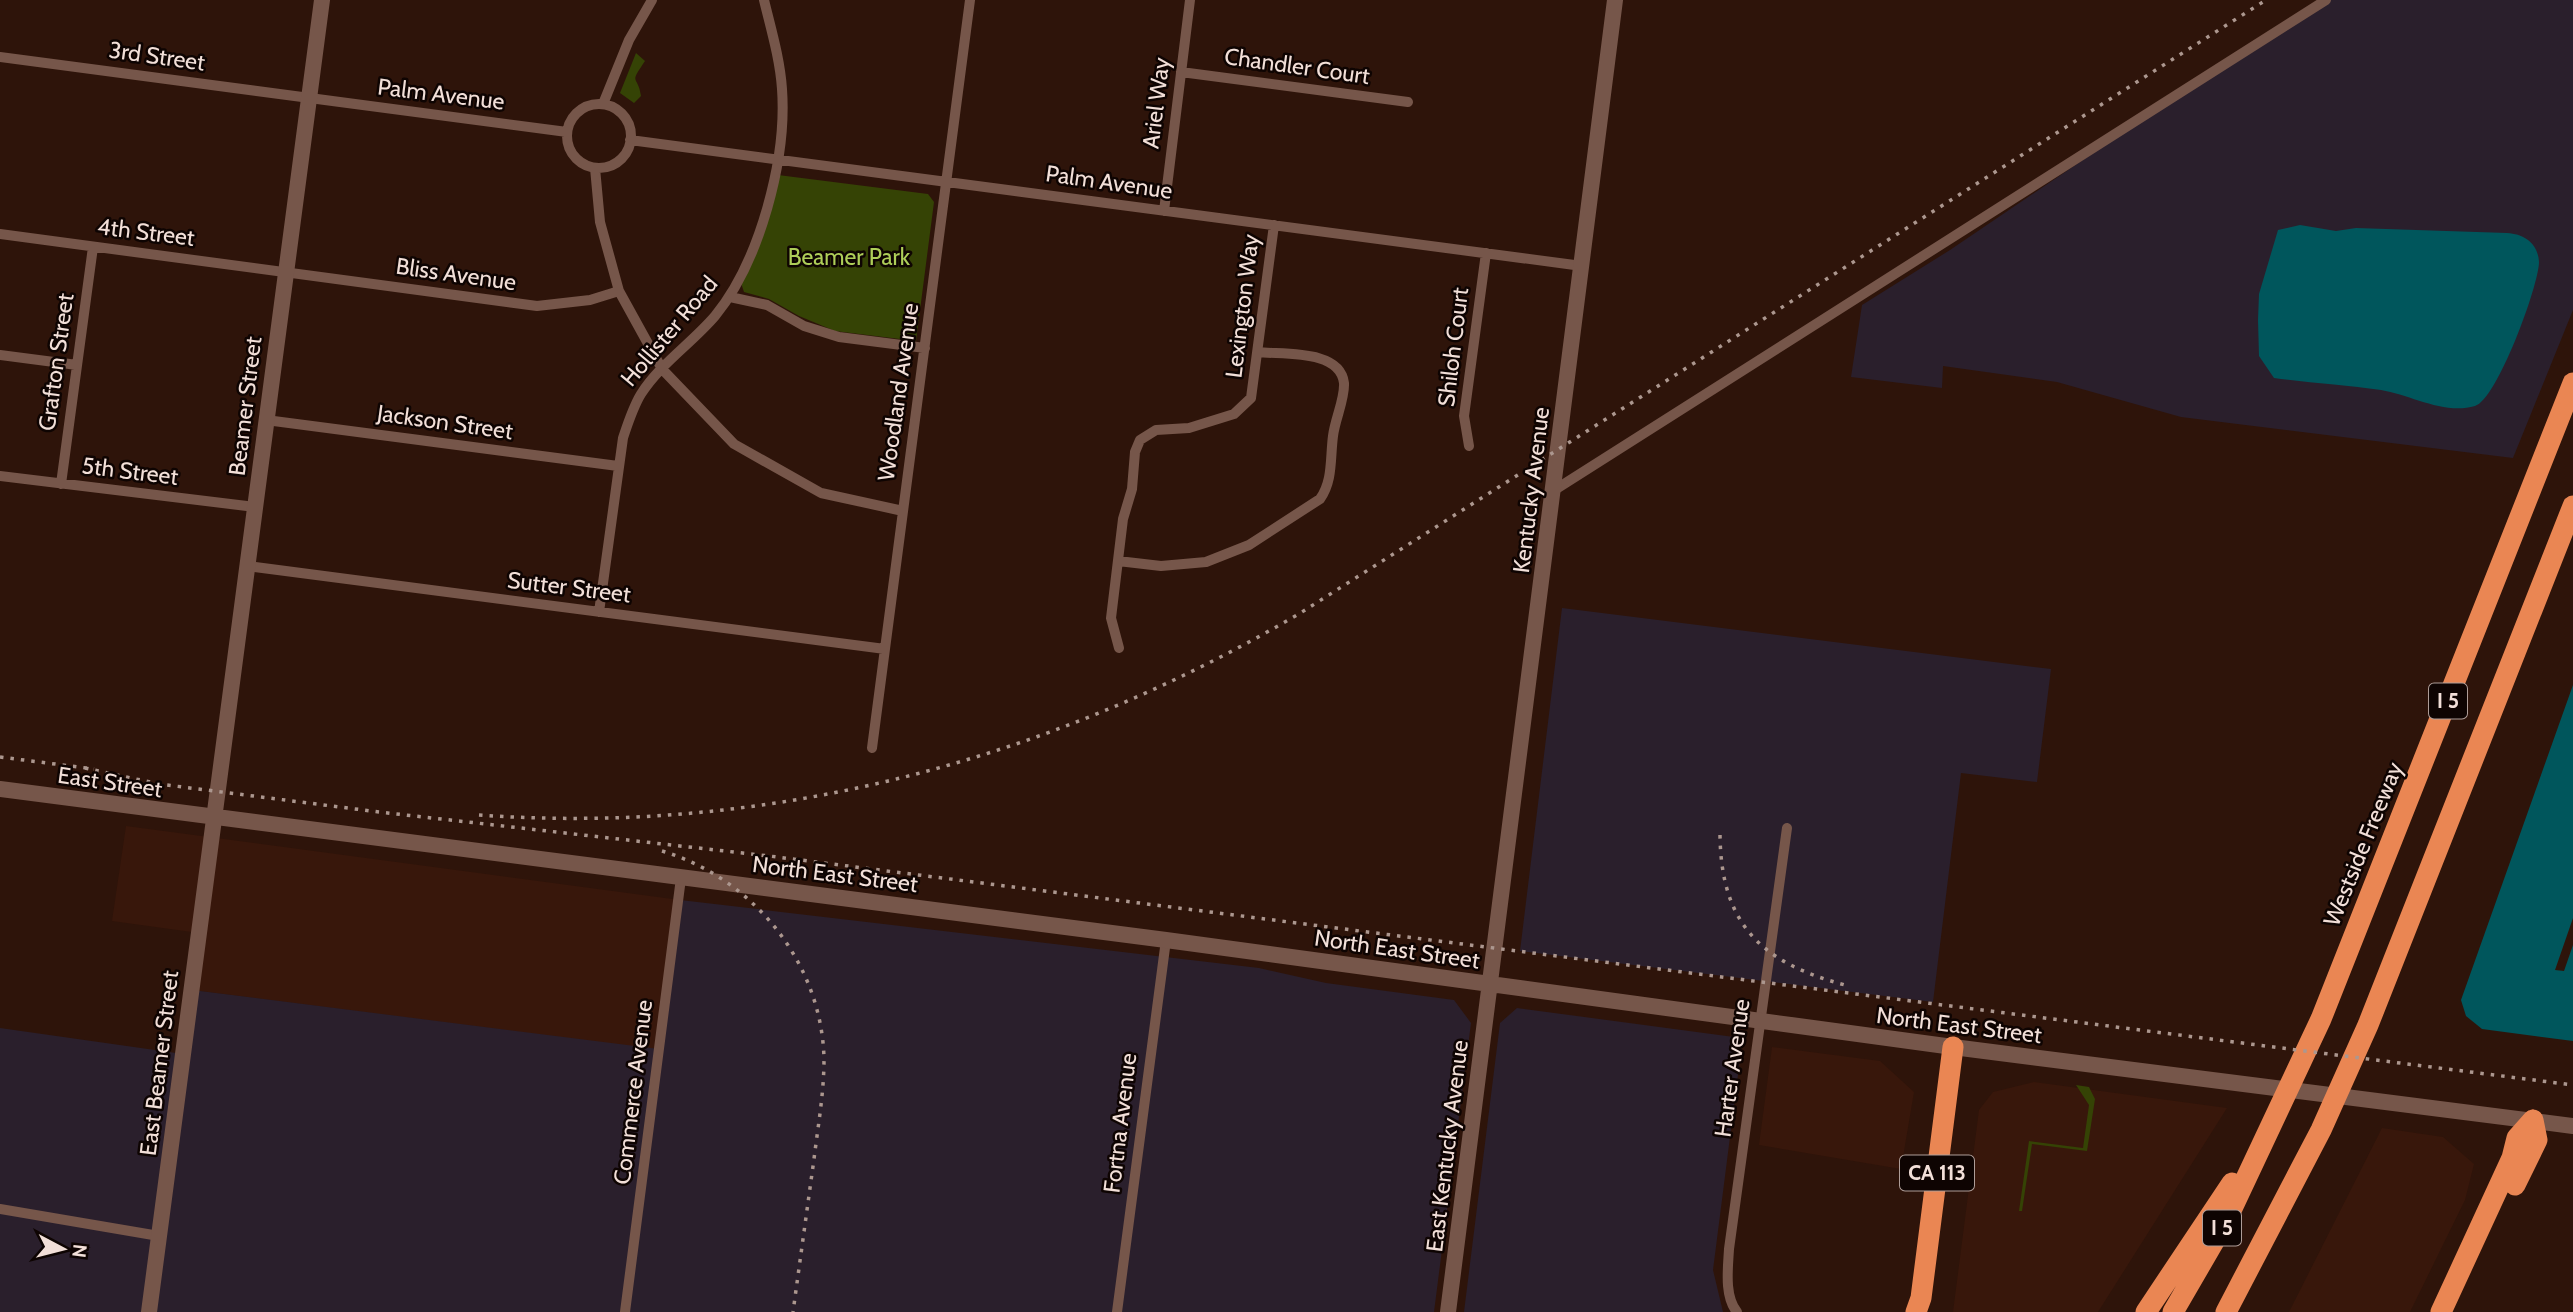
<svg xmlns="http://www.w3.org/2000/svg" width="2573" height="1312" font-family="Cabin,sans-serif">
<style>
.built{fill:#38170b}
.industrial{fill:#2a1f2c}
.green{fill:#354305}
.water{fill:#00565c}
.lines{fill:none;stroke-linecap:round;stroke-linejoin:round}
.street{stroke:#76564a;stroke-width:10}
.secondary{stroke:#76564a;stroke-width:16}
.highway{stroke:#ea8653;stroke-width:21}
.rail{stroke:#ac978f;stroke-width:3.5;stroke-dasharray:3.5 7;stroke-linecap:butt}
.labels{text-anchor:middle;stroke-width:5;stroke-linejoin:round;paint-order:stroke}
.shield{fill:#0e0402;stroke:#ae9d98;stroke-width:2}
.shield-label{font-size:21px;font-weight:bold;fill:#f2dfd8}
.street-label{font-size:23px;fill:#f2dfd8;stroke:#0e0402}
.park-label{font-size:23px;fill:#aece58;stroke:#0e0402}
</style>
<rect width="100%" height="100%" fill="#2e140a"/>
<path class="built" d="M 126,826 L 680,900 L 659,1050 L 192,990 L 199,933 L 112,921 Z
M 1772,1047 L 1880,1061 L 1914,1092 L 1901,1169 L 1759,1145 Z
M 2034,1082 L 2227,1108 L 2098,1312 L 1953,1312 L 1979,1110 L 1993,1092 Z
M 2382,1128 L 2443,1137 L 2474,1164 L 2465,1200 L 2410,1312 L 2289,1312 Z"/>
<path class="industrial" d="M 2319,0 L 2573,0 L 2573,310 L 2513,458 L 2181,417 L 2057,382 L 1943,366 L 1942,388 L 1851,377 L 1862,305 L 1950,250 Z
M 1562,608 L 2051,669 L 2037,782 L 1961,773 L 1933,1002 L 1520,951 Z
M 680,900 L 1259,968 L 1326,983 L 1454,1000 L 1471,1023 L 1434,1312 L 0,1312 L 0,1028 L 183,1054 L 192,990 L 659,1049 Z
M 1517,1008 L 1734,1037 L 1741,1051 L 1713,1270 L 1723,1312 L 1464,1312 L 1500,1023 Z"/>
<path class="green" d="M 636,53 L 645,61 C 628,86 638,74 641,96 L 634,103 L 620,93 Z
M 778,175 L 928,194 L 934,202 L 916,341 L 835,331 L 799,316 L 769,299 L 744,292 L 741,283 Z
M 2076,1085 L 2089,1087 L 2095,1099 L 2087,1151 L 2032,1144 L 2022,1211 L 2019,1211 L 2029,1141 L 2083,1148 L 2089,1105 Z"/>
<path class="water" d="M 2300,225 L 2336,231 L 2356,228 L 2507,233 C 2524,234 2538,243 2539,262 C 2539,285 2497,400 2475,406 C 2444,415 2411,395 2381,390 C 2346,385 2310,383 2274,378 L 2259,356 L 2258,320 L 2259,294 L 2278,230 Z
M 2573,685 L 2573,918 L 2555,970 L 2564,971 L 2573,945 L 2573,1041 L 2482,1029 L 2466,1016 L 2461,1000 Z"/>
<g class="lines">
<path class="street" d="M 0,57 L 567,132
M 1181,72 L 1408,102
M 603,104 L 629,40 L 652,0
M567 136a32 32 0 1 1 64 0a32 32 0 1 1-64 0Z
M 630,140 L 1582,266
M 595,168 L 600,222 L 619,291 L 662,369 L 734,444 L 821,493 L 903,511
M 1164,211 L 1190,0
M 0,234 L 537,306 L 590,300 L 619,291
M 730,297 L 767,305 L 804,326 L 839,337 L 925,348
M 0,355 L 77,365
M 266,420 L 618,466
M 1469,446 L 1464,416 L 1486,253
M 0,476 L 255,507
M 61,484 L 93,247
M 1553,491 L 2326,0
M 1118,561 L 1161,566 L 1206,562 L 1249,545 L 1320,499 C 1333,481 1330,459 1333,436 C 1335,419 1345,399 1344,383 C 1340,349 1283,355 1258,352
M 247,566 L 885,649
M 599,612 L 623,438 C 628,423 633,407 641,394 C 660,364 692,343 715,316 C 760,261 787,159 782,89 C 780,59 771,29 764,0
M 1119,648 L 1111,618 L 1123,519 L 1132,489 L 1135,452 L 1140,440 L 1156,430 L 1189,428 L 1234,414 L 1251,398 L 1274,225
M 872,748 L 970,0
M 0,1209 L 159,1236
M 625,1312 L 681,878
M 1117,1312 L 1166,940
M 1737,1312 C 1724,1296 1728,1268 1729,1249 L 1787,828"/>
<path class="secondary" d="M 0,789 L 1166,940 L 1953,1047 L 2573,1126
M 149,1312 L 322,0
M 1448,1312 L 1615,0"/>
<path class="highway" d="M 2515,1185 L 2537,1140 L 2533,1120
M 1916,1312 L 1921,1298 L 1953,1047
M 2146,1312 L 2232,1183
M 2173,1312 L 2227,1219 L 2321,1019 L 2573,383
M 2226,1312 L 2321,1130 L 2368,1025 L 2573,506
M 2441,1312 L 2512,1158 L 2517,1138 L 2533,1120"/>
<path class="rail" d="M 0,757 L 94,769
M 85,768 L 159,784 L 379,812 L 769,856 L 2573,1085
M 479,815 C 770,836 1053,759 1302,612 L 2266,0
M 1720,835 C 1721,925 1762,963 1845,985
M 662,851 C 753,878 822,963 824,1059 C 824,1093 818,1126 814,1159 C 807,1210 800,1261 793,1312"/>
</g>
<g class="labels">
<g class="shield">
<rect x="2429" y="683.5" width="38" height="35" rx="5"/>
<rect x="1900" y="1155.5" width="74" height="35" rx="5"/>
<rect x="2203" y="1210.5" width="38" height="35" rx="5"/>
</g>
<g class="shield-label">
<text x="2448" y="708">I 5</text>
<text x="1937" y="1180">CA 113</text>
<text x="2222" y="1235">I 5</text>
</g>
<g class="street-label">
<text transform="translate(157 56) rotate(8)" y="8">3rd Street</text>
<text transform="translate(1297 66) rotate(8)" y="8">Chandler Court</text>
<text transform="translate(441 94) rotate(7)" y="8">Palm Avenue</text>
<text transform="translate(1156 103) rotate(-83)" y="8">Ariel Way</text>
<text transform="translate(1109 182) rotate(8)" y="8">Palm Avenue</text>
<text transform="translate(146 232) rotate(7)" y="8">4th Street</text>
<text transform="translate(456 274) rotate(8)" y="8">Bliss Avenue</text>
<text transform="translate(1242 306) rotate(-83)" y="8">Lexington Way</text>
<text transform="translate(669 331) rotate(-50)" y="8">Hollister Road</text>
<text transform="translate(1453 347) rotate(-83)" y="8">Shiloh Court</text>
<text transform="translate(56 362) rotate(-82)" y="8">Grafton Street</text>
<text transform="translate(898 392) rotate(-82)" y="8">Woodland Avenue</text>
<text transform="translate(245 406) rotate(-83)" y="8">Beamer Street</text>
<text transform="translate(445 422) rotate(8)" y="8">Jackson Street</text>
<text transform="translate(130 471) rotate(7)" y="8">5th Street</text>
<text transform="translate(1531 490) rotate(-83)" y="8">Kentucky Avenue</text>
<text transform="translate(569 587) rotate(7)" y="8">Sutter Street</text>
<text transform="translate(110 782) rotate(8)" y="8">East Street</text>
<text transform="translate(2363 844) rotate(-68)" y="8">Westside Freeway</text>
<text transform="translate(835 874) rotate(7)" y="8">North East Street</text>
<text transform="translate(1397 949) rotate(8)" y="8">North East Street</text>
<text transform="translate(1959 1025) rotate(7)" y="8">North East Street</text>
<text transform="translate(159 1063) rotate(-83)" y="8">East Beamer Street</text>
<text transform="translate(1732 1068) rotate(-82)" y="8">Harter Avenue</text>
<text transform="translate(633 1092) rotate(-83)" y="8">Commerce Avenue</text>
<text transform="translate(1120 1123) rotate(-83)" y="8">Fortna Avenue</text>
<text transform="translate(1447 1146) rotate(-83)" y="8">East Kentucky Avenue</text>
</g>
<g class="park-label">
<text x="849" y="265">Beamer Park</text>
</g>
</g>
<g transform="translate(63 1249) rotate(97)" stroke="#0e0402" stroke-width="5" paint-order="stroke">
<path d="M0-5L12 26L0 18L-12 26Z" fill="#f2dfd8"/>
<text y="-10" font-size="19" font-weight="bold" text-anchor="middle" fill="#f2dfd8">N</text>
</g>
</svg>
